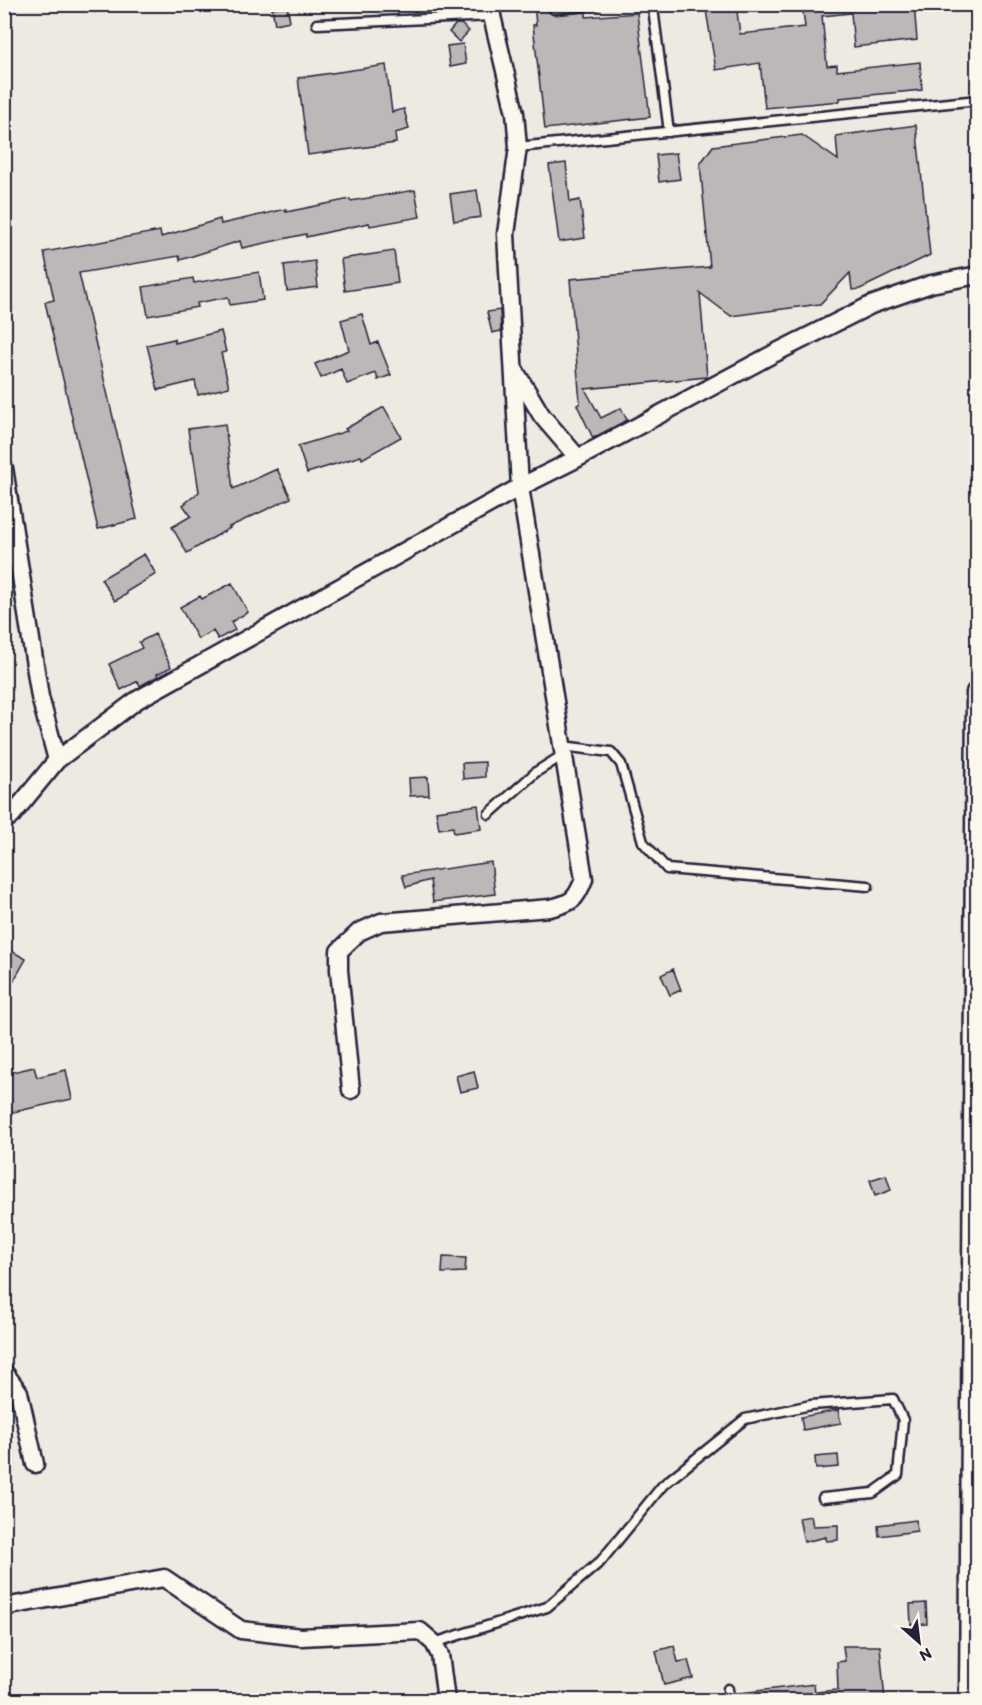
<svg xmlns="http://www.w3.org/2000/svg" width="982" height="1705" font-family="Itim,sans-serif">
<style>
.building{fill:#bcb8b8;stroke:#22223b;stroke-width:1.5}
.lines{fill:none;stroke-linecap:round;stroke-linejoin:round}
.service-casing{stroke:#22223b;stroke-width:13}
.minor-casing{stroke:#22223b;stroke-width:21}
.secondary-casing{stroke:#22223b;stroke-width:27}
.service{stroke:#fbf7ec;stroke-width:8}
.minor{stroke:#fbf7ec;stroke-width:16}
.secondary{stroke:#fbf7ec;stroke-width:22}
</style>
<rect width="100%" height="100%" fill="#eeeae2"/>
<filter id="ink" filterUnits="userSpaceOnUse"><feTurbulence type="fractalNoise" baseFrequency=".0167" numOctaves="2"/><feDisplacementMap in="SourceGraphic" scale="12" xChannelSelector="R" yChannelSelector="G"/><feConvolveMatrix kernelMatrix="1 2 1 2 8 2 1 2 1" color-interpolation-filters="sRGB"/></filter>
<g filter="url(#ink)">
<path class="building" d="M 534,4 L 550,4 L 549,12 L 554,15 L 586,12 L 586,17 L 637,13 L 650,117 L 545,129 L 533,25 L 536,25 Z
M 705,4 L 736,4 L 740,34 L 805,27 L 802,4 L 914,4 L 917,40 L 854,47 L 851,13 L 822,16 L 827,66 L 837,65 L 837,71 L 920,62 L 922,90 L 840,98 L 840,101 L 765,108 L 760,63 L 716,70 Z
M 287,5 L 290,21 L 275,24 L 272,8 Z
M 456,24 L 461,24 L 469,31 L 459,42 L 449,32 Z
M 463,44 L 466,64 L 450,67 L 447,46 Z
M 386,65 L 392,112 L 404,109 L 409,129 L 395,133 L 396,143 L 308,155 L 298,78 Z
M 916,125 L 930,255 L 860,289 L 852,290 L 850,273 L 820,304 L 731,316 L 700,293 L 707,377 L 585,389 L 601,418 L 621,408 L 627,420 L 593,438 L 577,405 L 580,403 L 570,279 L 710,267 L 700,164 L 713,146 L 802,135 L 838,160 L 836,136 Z
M 676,153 L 680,179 L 659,182 L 656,155 Z
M 566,163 L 570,202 L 580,200 L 585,238 L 559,242 L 549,165 Z
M 415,190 L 420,217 L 370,226 L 369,223 L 306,237 L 306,234 L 242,248 L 240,241 L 180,260 L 179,256 L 79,273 L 137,519 L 98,529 L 45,302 L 54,300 L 44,252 L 160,231 L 161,237 L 220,219 L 221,224 L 286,209 L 286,212 L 350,199 L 351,201 Z
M 477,190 L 481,217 L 454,221 L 450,194 Z
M 394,251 L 398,283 L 345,291 L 341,259 Z
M 315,261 L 318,287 L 287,291 L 284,265 Z
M 259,272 L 263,300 L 230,305 L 228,297 L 197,303 L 198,307 L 148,316 L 143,287 L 193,278 L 194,283 Z
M 500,310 L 501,331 L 492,333 L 487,312 Z
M 362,314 L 371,345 L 378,342 L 391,375 L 378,380 L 376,373 L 347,384 L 341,369 L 321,378 L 315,364 L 349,350 L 341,320 Z
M 221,331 L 226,352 L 221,353 L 229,387 L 198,395 L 195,381 L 158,390 L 147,345 L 174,339 L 175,343 Z
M 384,407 L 401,437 L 362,459 L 361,456 L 307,473 L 298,446 L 347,431 L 345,429 Z
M 225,424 L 233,489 L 277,469 L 291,498 L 229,527 L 230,528 L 187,553 L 172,527 L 191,516 L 183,505 L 199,492 L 193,452 L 191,452 L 188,429 Z
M 144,554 L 156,574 L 126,592 L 127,594 L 115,601 L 101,579 Z
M 232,583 L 248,612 L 231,622 L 235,630 L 218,639 L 213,631 L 198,639 L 180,607 L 200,596 L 202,599 Z
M 155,634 L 171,667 L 157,674 L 158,676 L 140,686 L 138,681 L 121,690 L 109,664 L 142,648 L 139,642 Z
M 485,762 L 485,777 L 463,779 L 462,763 Z
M 428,777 L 429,795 L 410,796 L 409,778 Z
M 478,805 L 481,829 L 454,833 L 453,827 L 439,829 L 436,811 Z
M 491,862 L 495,894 L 433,902 L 430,880 L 406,887 L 402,875 Z
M 4,947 L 26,959 L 4,998 Z
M 673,969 L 681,990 L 670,995 L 661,975 Z
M 34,1067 L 37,1077 L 66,1070 L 72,1099 L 9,1113 L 4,1095 L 4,1074 Z
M 474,1071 L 478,1088 L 460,1092 L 456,1076 Z
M 886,1175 L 891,1190 L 875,1196 L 870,1180 Z
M 443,1257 L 466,1258 L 465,1272 L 442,1273 Z
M 838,1410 L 841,1423 L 803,1430 L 801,1417 Z
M 838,1455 L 839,1467 L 816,1469 L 815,1457 Z
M 811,1516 L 813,1526 L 838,1525 L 838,1540 L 826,1541 L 826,1537 L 804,1542 L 799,1518 Z
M 916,1520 L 917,1531 L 879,1536 L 878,1525 Z
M 926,1603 L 927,1624 L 911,1625 L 910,1604 Z
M 674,1646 L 678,1662 L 688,1660 L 693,1678 L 664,1685 L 656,1651 Z
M 843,1646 L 880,1646 L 885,1701 L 741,1701 L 741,1693 L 814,1684 L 815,1692 L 838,1690 L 837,1662 L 845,1661 Z"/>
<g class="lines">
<defs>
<path id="service" d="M 651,4 L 653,8 L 669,132
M 554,9 L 598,4
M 317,24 L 492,16
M 518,147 L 978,100
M 562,746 L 611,752 L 621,764 L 643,842 L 667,869 L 868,886
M 489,814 L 536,772 L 563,755
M 434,1643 L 547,1607 L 601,1561 L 663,1485 L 745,1419 L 811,1405 L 893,1399 L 903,1420 L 898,1475 L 873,1493 L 823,1498
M 728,1689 L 729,1700"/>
<path id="minor" d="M 514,369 L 542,416 L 578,458
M 4,468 L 40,697 L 57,760 L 137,700 L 520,487 L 578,458 L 773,354 L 871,305 L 931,284 L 978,275
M 4,821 L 12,815 L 57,760
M 351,1090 L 339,970 L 339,951 L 359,932 L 381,922 L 550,908 C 572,903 576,900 584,879 L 520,487 L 506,234 L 518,147 L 515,113 L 492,16 L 491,4
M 4,1372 L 19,1392 L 35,1464
M 4,1607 L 164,1578 L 241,1630 L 301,1637 L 420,1631 L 434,1643 L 440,1655 L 446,1700"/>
<path id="secondary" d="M 971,1700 L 978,693"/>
</defs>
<use href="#service" class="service-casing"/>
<use href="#minor" class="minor-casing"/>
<use href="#secondary" class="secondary-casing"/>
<use href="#service" class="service"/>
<use href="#minor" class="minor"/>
<use href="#secondary" class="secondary"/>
</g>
</g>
<rect width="982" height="1705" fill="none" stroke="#fbf7ec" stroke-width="24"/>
<rect x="12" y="12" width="958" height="1681" fill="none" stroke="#22223b" stroke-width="2" filter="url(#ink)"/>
<g transform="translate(919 1642) rotate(152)" stroke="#fbf7ec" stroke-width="4.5" paint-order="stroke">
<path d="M0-4.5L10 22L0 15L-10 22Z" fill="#22223b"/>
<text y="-9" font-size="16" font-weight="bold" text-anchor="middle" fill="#22223b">N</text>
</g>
</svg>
